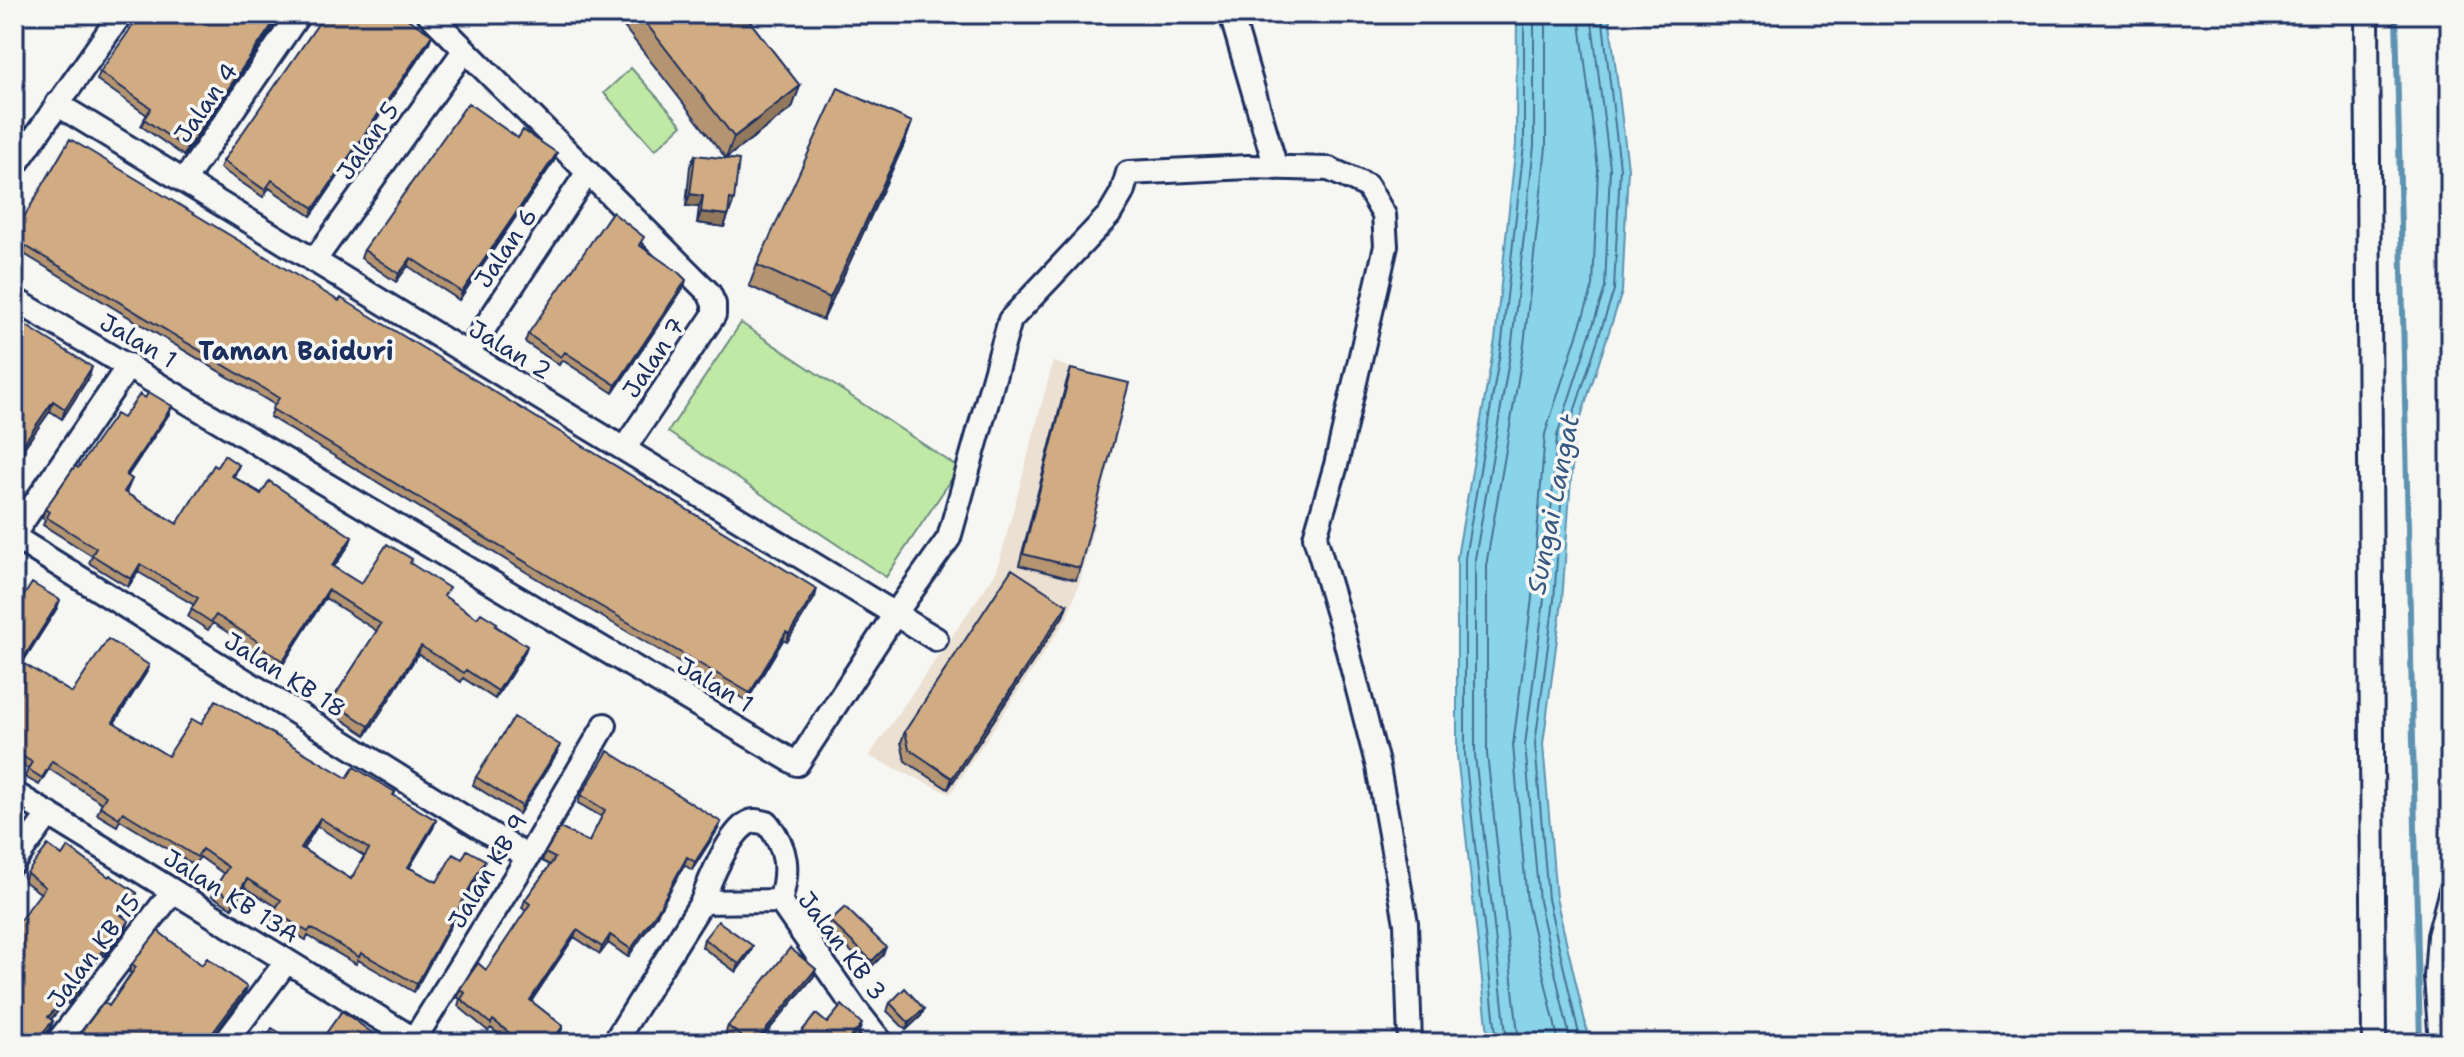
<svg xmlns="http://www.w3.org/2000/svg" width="2464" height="1057" font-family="'Shantell Sans',sans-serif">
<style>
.built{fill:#ebe0d1}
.green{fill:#c0e9a5;stroke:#6e8c82;stroke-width:2}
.water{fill:#89d4e9;stroke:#5d92b1;stroke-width:2}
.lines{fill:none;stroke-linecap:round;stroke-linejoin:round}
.shore{stroke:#477196;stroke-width:2}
.stream{stroke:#5d92b1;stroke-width:6}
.street-casing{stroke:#1b2f5e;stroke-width:28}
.street{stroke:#f6f6f2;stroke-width:22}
.wall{fill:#b49471;stroke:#1b2f5e;stroke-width:2;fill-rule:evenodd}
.shaded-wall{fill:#92785c;stroke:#1b2f5e;stroke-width:2}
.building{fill:#d1ac83;stroke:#1b2f5e;stroke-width:2;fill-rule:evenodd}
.labels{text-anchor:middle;stroke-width:7;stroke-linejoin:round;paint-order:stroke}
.street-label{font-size:24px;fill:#1b2f5e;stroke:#f6f6f2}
.neighbourhood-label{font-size:26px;font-weight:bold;fill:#1b2f5e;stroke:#f6f6f2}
.water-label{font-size:26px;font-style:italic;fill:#365881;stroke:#f6f6f2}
</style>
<rect width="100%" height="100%" fill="#f6f6f2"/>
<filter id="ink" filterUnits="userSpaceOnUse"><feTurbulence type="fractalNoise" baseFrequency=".0125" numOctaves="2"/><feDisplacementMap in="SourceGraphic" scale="16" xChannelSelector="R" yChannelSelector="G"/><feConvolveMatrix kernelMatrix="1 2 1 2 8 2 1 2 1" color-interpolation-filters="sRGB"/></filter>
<g filter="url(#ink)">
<path class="built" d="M 1053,362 L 1129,386 L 1080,581 L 1067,618 L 950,794 L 869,756 L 997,571 Z"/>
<path class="green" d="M 631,68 L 682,125 L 655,150 L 604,93 Z
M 741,323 L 959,468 L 886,577 L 668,432 Z"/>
<path class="water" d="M 1517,14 L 1609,14 L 1628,168 L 1622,292 L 1574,438 L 1562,601 L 1543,744 L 1556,898 L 1590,1043 L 1489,1043 L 1457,755 L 1457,557 L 1495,340 L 1516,144 Z"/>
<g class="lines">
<path class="shore" d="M 1497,1043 L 1465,755 L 1465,558 L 1502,341 L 1524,145 L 1524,14
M 1507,1043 L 1475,755 L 1475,559 L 1512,343 L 1534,146 L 1534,14
M 1519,1043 L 1487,754 L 1487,560 L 1524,345 L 1546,147 L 1546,14
M 1559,1043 L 1527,902 L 1513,745 L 1532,598 L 1545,434 L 1593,286 L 1598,169 L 1579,14
M 1571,1043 L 1539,901 L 1525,745 L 1544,599 L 1557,436 L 1605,288 L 1610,168 L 1591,14
M 1581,1043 L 1548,899 L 1535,744 L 1554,600 L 1566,437 L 1614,290 L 1620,168 L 1602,14"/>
<path class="stream" d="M 2396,14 L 2420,1043"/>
<defs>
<path id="street" d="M 429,14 L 709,293 L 714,304 L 714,315 L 624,449
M 1231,14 L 1276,168
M 2367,14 L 2374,1043
M 57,104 L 936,639
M 14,167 L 121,14
M 184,181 L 299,14
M 314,261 L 464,51
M 14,299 L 797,764 L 895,614 L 949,538 L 1010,320 L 1109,215 L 1122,193 L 1128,173 L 1248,167 L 1329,169 L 1367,186 L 1384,215 L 1386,246 L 1336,465 L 1315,537 L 1342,628 L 1378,767 L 1406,923 L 1410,1043
M 467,354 L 588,172
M 14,534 L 129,365
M 14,537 L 528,857
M 14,793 L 420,1043
M 14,862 L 49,814
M 702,902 L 780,901 L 856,1010 L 882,1043
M 57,1043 L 173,891
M 225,1043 L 287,961
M 412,1043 L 528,857 L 605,725
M 614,1043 L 702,902 C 709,882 729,833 748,823 C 754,819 761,822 767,823 C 788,848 789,871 780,901
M 2441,1043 L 2436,977 L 2439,936 L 2450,894"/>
</defs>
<use href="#street" class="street-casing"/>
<use href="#street" class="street"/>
</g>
<path class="wall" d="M 614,14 L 744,14 L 800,86 L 792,108 L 726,158 Z
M 276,19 L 273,27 L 184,156 L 141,126 L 147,115 L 97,80 L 100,72 Z
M 429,43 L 311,216 L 269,188 L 263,197 L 220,168 L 223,161 Z
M 912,122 L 904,144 L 823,320 L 749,286 L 757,265 Z
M 518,138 L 557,153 L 554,161 L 459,300 L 408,266 L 396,282 L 361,258 L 364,250 Z
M 695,155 L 734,200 L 724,227 L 697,223 L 699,207 L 686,206 L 690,166 Z
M 14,234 L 815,597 L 787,642 L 783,640 L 747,701 L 554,589 L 270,417 L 275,405 L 14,248 Z
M 640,246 L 684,287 L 613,393 L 562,360 L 559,365 L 525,342 L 528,334 Z
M 14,318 L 89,377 L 62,419 L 50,411 L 24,448 L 22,458 L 14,470 Z
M 1071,369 L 1080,568 L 1076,580 L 1019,565 L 1067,380 Z
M 145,398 L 172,406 L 169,414 L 127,476 L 132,479 L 126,493 L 177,524 L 217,467 L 239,465 L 234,477 L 349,545 L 334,567 L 361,584 L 411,564 L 445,597 L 477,618 L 497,623 L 496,626 L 527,646 L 524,654 L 495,699 L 463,678 L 461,682 L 418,654 L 366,735 L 328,710 L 331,702 L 377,631 L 325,598 L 280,669 L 254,653 L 255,650 L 213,623 L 208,630 L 188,617 L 194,605 L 138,572 L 128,587 L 89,563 L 92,556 L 43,525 L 45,520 L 42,518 L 45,509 L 78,468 L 123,418 Z
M 1067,605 L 1063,616 L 948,789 L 905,761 L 901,742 L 905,731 Z
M 57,608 L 22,663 L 72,693 L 146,673 L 114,723 L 168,756 L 201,724 L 347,778 L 395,792 L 394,796 L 436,820 L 433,828 L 409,868 L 437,882 L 462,859 L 485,860 L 483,867 L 414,992 L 358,960 L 356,964 L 308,936 L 306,940 L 271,919 L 277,907 L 244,887 L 232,908 L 212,896 L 215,888 L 224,874 L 200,857 L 194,865 L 120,820 L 117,826 L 97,814 L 102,803 L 49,769 L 39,785 L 25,777 L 28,769 L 14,761 L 14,611 ZM 317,826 L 364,856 L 351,879 L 303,849 Z
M 557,753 L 519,814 L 473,785 L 476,777 Z
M 581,795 L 721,822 L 718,829 L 692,870 L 684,865 L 655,918 L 628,957 L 608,943 L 600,954 L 574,937 L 531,1001 L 563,1026 L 560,1034 L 553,1043 L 510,1043 L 491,1028 L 488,1031 L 458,1006 L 460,999 L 457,997 L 460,989 L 486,970 L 526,911 L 522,908 L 525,900 L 550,865 L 542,861 L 545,853 L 589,842 L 602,817 L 578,803 Z
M 62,856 L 109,877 L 137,893 L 134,901 L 123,917 L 126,929 L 105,956 L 103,955 L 79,981 L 82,983 L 79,991 L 69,1005 L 66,1002 L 51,1019 L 53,1021 L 50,1029 L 37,1043 L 14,1043 L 40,893 L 24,881 L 27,873 Z
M 830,921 L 883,955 L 869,969 L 828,929 Z
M 704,939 L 753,946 L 750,953 L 736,972 L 702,947 Z
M 132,964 L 202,965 L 244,995 L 208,1043 L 73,1043 L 109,1006 L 131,973 L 129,972 Z
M 814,976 L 758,1043 L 737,1043 L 725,1034 L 728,1026 Z
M 890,1003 L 924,1009 L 921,1016 L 906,1030 L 887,1011 Z"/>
<path class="shaded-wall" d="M 276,19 L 273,27 L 184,156 L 187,149 Z
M 432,35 L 429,43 L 311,216 L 314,208 Z
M 800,86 L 792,108 L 726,158 L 734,137 Z
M 912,122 L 904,144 L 823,320 L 830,298 Z
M 557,153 L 554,161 L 459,300 L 462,292 Z
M 690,194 L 703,196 L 699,207 L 686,206 Z
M 701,212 L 728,215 L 724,227 L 697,223 Z
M 411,258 L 408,266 L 396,282 L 399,274 Z
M 686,280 L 684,287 L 613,393 L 616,385 Z
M 92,367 L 89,377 L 62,419 L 65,409 Z
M 53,401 L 50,411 L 18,456 L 22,446 Z
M 172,406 L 169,414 L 123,483 L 126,475 Z
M 25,449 L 22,458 L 14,470 L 14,466 Z
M 352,537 L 349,545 L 329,574 L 332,566 Z
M 140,564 L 138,572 L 128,587 L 131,579 Z
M 817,589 L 815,597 L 787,642 L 789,634 Z
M 328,590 L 325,598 L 280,669 L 283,661 Z
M 60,600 L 57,608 L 18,670 L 21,662 Z
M 1067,605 L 1063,616 L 948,789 L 952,778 Z
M 786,632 L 783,640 L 747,701 L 750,693 Z
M 421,646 L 418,654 L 366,735 L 369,726 Z
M 527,646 L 524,654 L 495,699 L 498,691 Z
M 149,665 L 146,673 L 110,730 L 113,722 Z
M 560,745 L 557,753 L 519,814 L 522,806 Z
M 26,811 L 24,819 L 14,832 L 14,828 Z
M 320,818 L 317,826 L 299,856 L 301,848 Z
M 436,820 L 433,828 L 405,875 L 408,867 Z
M 721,822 L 718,829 L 692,870 L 695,862 Z
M 687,857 L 684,865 L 655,918 L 628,957 L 631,949 Z
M 485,860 L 483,867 L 414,992 L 417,984 Z
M 247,879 L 244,887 L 232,908 L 234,900 Z
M 137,893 L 134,901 L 118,923 L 121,915 Z
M 129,921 L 126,929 L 105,956 L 108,949 Z
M 577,930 L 574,937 L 527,1008 L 530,1000 Z
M 610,935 L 608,943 L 600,954 L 602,947 Z
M 753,946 L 750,953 L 736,972 L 739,964 Z
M 106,947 L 103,955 L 74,986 L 76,979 Z
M 886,947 L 883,955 L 869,969 L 872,961 Z
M 816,969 L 814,976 L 758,1043 L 755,1043 Z
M 82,983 L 79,991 L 69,1005 L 71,997 Z
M 247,987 L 244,995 L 208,1043 L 205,1043 Z
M 68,995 L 66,1002 L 46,1025 L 48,1017 Z
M 924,1009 L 921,1016 L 906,1030 L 909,1023 Z
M 53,1021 L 50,1029 L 37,1043 L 33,1043 Z
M 862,1024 L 858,1035 L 852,1043 L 846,1043 Z
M 563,1026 L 560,1034 L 553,1043 L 550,1043 Z"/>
<path class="building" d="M 141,14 L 269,14 L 276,19 L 187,149 L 144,119 L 151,108 L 100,72 Z
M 325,14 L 400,14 L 432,35 L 314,208 L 272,180 L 265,190 L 223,161 Z
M 639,14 L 744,14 L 800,86 L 734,137 Z
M 838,88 L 912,122 L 830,298 L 757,265 Z
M 468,103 L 518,138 L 523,130 L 557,153 L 462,292 L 411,258 L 399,274 L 364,250 Z
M 70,139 L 339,301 L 341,298 L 817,589 L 789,634 L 786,632 L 750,693 L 557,581 L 272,409 L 279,398 L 14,239 L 14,234 Z
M 695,155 L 739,160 L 734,200 L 730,199 L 728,215 L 701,212 L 703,196 L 690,194 Z
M 612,212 L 644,237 L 639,245 L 678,272 L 686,280 L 616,385 L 565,352 L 561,357 L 528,334 Z
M 14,318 L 92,367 L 65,409 L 53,401 L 22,446 L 25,449 L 14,466 Z
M 1071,369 L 1129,383 L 1080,568 L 1023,554 Z
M 149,392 L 172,406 L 126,475 L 132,479 L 124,492 L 177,524 L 214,465 L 217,467 L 224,455 L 239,465 L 232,476 L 261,494 L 269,481 L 352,537 L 332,566 L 361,584 L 387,544 L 412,559 L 410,563 L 449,588 L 444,596 L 477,618 L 481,613 L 497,623 L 495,626 L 527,646 L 498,691 L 466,670 L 464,673 L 421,646 L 369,726 L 331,702 L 381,624 L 328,590 L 283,661 L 257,645 L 259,642 L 216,615 L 211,622 L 191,609 L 198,598 L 140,564 L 131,579 L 92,555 L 96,548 L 46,517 L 49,512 L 45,509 L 75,466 L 78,468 L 116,414 L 123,418 L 140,394 L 145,398 Z
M 1012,569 L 1067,605 L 952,778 L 909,749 L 905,731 Z
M 32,583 L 60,600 L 21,662 L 72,693 L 108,639 L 149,665 L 113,722 L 168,756 L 192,719 L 201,724 L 216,700 L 347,778 L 354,767 L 395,792 L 393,795 L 436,820 L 408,867 L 437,882 L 453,854 L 462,859 L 467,850 L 485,860 L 417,984 L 361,953 L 359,957 L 311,928 L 308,932 L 274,911 L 281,900 L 247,879 L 234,900 L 215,888 L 228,867 L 202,849 L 197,857 L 123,812 L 119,818 L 100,806 L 106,796 L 52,761 L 42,778 L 28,769 L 32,762 L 14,751 L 14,611 ZM 320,818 L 369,849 L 351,879 L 301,848 Z
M 514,717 L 560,745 L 522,806 L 476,777 Z
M 608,751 L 721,822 L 695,862 L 687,857 L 658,910 L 631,949 L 610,935 L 602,947 L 577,930 L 530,1000 L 563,1026 L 550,1043 L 522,1043 L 493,1020 L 491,1024 L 461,999 L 465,993 L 460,989 L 478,963 L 486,970 L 530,904 L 525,900 L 555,858 L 545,853 L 560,828 L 589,842 L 605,810 L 581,795 Z
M 14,802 L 26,811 L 14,828 Z
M 48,845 L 62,856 L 68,847 L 109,877 L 110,875 L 137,893 L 121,915 L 129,921 L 108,949 L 106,947 L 76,979 L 82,983 L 71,997 L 68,995 L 48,1017 L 53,1021 L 33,1043 L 14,1043 L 14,928 L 45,887 L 27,873 Z
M 845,907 L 886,947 L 872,961 L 830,921 Z
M 718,921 L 753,946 L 739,964 L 704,939 Z
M 158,931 L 202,965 L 207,958 L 247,987 L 205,1043 L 144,1043 L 138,1039 L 135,1043 L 73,1043 L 104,1002 L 109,1006 L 136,967 L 132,964 Z
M 790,948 L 816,969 L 755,1043 L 750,1043 L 728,1026 Z
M 905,988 L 924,1009 L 909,1023 L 890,1003 Z
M 842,1005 L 862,1024 L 846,1043 L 792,1043 L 816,1014 L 827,1023 Z
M 342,1011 L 385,1042 L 384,1043 L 319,1043 Z
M 272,1028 L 297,1043 L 253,1043 L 256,1038 L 263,1042 Z"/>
</g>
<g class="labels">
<g class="street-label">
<text transform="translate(206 103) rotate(-55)" y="8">Jalan 4</text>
<text transform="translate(368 141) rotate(-55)" y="8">Jalan 5</text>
<text transform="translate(506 248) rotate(-56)" y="8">Jalan 6</text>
<text transform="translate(138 341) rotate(30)" y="8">Jalan 1</text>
<text transform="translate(510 350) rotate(31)" y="8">Jalan 2</text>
<text transform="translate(654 358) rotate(-56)" y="8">Jalan 7</text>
<text transform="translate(285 675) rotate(32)" y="8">Jalan KB 18</text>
<text transform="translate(715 685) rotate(31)" y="8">Jalan 1</text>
<text transform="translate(488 871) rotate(-59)" y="8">Jalan KB 9</text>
<text transform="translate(231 896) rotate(32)" y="8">Jalan KB 13A</text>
<text transform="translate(842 946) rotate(53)" y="8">Jalan KB 3</text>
<text transform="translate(94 951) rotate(-53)" y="8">Jalan KB 15</text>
</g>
<g class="neighbourhood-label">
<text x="296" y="360">Taman Baiduri</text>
</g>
<g class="water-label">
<text transform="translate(1553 504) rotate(-79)" y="9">Sungai Langat</text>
</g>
</g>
<rect width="2464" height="1057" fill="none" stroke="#f6f6f2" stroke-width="48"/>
<rect x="24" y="24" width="2416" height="1009" fill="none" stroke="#1b2f5e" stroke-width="3" filter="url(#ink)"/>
</svg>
